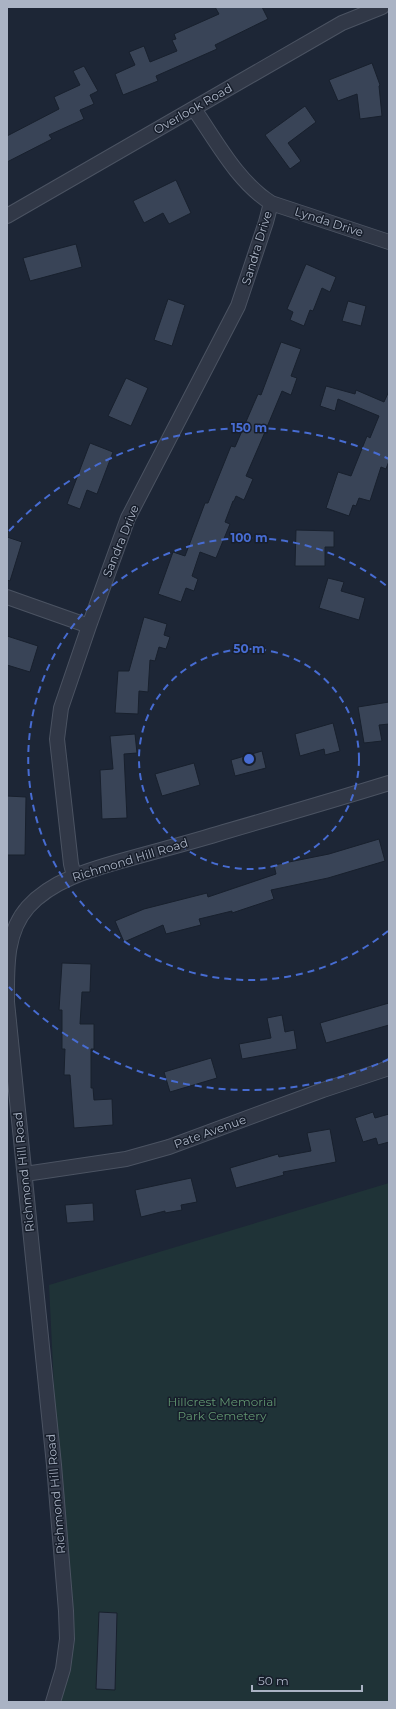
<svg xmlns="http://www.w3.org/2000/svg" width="396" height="1709" font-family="Montserrat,sans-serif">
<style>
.green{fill:#1f3337}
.building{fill:#394457;stroke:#18202d}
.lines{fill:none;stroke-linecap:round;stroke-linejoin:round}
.minor-casing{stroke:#4b5362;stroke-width:16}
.minor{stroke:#313847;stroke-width:14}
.ring{fill:none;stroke:#476cd2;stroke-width:2;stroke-dasharray:7 5}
.labels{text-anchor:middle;stroke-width:3;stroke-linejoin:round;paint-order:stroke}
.street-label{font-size:12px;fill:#aab3c4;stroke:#171e2b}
.park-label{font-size:12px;fill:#619670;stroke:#171e2b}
.centre{fill:#476cd2;stroke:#171e2b;stroke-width:2}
.ring-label{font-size:12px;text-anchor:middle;font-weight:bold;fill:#476cd2;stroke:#171e2b;stroke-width:3;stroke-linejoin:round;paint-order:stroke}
</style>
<rect width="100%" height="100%" fill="#1d2636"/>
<path class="green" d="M 389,1183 L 389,1702 L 51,1702 L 59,1685 L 63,1571 L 49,1285 Z"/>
<path class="building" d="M 215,7 L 262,7 L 268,19 L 215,45 L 217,49 L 156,76 L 158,81 L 123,95 L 115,74 L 135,65 L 129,52 L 144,46 L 150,62 L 177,51 L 172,40 L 176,39 L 174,34 L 219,14 Z
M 372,63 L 380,85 L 379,86 L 382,116 L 360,119 L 357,94 L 338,101 L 329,80 Z
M 84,66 L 98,91 L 90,95 L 94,104 L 80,110 L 84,119 L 49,135 L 52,139 L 7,162 L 7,136 L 59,109 L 54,97 L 80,85 L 73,71 Z
M 305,106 L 316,122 L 288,143 L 301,161 L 290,169 L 265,135 Z
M 176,180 L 191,213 L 169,224 L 163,213 L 144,223 L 133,201 Z
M 76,244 L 82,267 L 30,281 L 23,258 Z
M 306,264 L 336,277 L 330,292 L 322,288 L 313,311 L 310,310 L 304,326 L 290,320 L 293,312 L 287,309 Z
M 168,299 L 185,305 L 172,346 L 154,340 Z
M 348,301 L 366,306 L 361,326 L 342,321 Z
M 281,342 L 301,349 L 291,376 L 297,378 L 291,395 L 282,391 L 262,439 L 246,476 L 253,479 L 244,500 L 236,496 L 234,501 L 233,501 L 225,522 L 230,524 L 216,558 L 200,552 L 192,576 L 198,579 L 194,591 L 186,588 L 181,602 L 158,594 L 173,552 L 185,556 L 205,503 L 208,503 L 231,446 L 235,447 L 258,394 L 261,395 Z
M 126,378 L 148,388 L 131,426 L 108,416 Z
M 326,386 L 355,394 L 356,390 L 384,402 L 389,391 L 389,461 L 386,469 L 381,467 L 370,501 L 359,498 L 356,506 L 353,505 L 349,516 L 326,508 L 338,472 L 351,476 L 367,436 L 370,438 L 379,416 L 338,399 L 335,411 L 320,406 Z
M 90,443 L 113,452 L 97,494 L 87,490 L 80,509 L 67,504 Z
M 296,530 L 334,531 L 334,547 L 325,547 L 325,566 L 295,566 Z
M 7,537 L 22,542 L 10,581 L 7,580 Z
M 328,578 L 344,582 L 341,591 L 365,598 L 359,620 L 319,608 Z
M 144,617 L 167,624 L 164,635 L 170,637 L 166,649 L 159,647 L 155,661 L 150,660 L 148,692 L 139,691 L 138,714 L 115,713 L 118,671 L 129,671 Z
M 7,636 L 38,646 L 30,672 L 7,665 Z
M 389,702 L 389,724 L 379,725 L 382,741 L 364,743 L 358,707 Z
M 333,723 L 340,751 L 325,755 L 324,749 L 300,756 L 295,734 Z
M 135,734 L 137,753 L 124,754 L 127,818 L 102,819 L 100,770 L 113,769 L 110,736 Z
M 262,751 L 266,768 L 235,776 L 231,760 Z
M 194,763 L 200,785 L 162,796 L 155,774 Z
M 7,796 L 26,797 L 25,855 L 7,855 Z
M 379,839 L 385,861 L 328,878 L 271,890 L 274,899 L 232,913 L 232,911 L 199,919 L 201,925 L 166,934 L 163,925 L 124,942 L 115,921 L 144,909 L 207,893 L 208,897 L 276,874 L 274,865 L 329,854 Z
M 62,963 L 91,964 L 90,992 L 82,992 L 80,1024 L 94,1024 L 94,1049 L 91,1049 L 91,1088 L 93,1088 L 94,1100 L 112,1099 L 113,1125 L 74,1128 L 70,1075 L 64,1075 L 65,1049 L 62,1049 L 62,1010 L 59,1010 Z
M 389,1003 L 389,1025 L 326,1043 L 320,1023 Z
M 282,1015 L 285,1032 L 294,1030 L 297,1049 L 242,1059 L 239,1044 L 271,1038 L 267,1018 Z
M 211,1058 L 217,1078 L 170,1092 L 164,1072 Z
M 373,1112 L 375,1118 L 389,1114 L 389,1142 L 378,1145 L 376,1138 L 363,1142 L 355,1118 Z
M 330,1129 L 336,1162 L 283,1172 L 284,1175 L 236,1188 L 230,1168 L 278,1154 L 279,1157 L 311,1151 L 307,1133 Z
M 191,1178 L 197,1202 L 181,1205 L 182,1210 L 165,1213 L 165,1211 L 141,1217 L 135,1190 Z
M 93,1203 L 94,1221 L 67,1223 L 65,1205 Z
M 99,1612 L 117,1613 L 115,1690 L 96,1689 Z"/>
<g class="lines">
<defs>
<path id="minor" d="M 194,109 C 217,142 237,181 271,203 L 389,242
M 7,216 L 342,23 L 382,7
M 7,597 L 89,626
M 74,876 L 71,864 L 57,739 L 61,708 L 89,626 L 128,518 L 238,306 L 266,222 L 271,203
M 25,1174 L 126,1159 L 169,1147 L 323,1090 L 389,1068
M 53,1702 L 63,1669 L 67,1639 L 66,1611 L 54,1465 L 7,1002 C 7,969 5,933 28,907 C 53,879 93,869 128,859 C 160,850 192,842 224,832 C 279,816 334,800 389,783"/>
</defs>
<use href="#minor" class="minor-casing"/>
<use href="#minor" class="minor"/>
</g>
<g class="ring">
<circle cx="249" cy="759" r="110"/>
<path d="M388 931A221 221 0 1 1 388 587"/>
<path d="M389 1059A331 331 0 0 1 9 987M9 531A331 331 0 0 1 389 459"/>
</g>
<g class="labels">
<g class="street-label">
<text transform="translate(193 109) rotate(-30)" y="4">Overlook Road</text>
<text transform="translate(329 222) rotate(18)" y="4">Lynda Drive</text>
<text transform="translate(257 248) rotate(-73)" y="4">Sandra Drive</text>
<text transform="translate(121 541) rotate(-68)" y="4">Sandra Drive</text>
<text transform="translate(130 860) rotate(-17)" y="4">Richmond Hill Road</text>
<text transform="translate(210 1132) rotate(-20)" y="4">Pate Avenue</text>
<text transform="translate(24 1172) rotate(-96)" y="4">Richmond Hill Road</text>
<text transform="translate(56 1494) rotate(-95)" y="4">Richmond Hill Road</text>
</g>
<g class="park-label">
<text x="222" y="1406">Hillcrest Memorial<tspan x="222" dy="14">Park Cemetery</tspan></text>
</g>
</g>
<circle cx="249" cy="759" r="6" class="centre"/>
<g class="ring-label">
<text x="249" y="432">150 m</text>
<text x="249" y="542">100 m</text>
<text x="249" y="653">50 m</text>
</g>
<rect width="396" height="1709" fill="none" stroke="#aab3c4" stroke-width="16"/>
<path d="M252 1685v6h110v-6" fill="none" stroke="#aab3c4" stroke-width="2"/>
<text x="258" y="1685" font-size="12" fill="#aab3c4" stroke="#171e2b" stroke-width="3" paint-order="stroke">50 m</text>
</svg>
